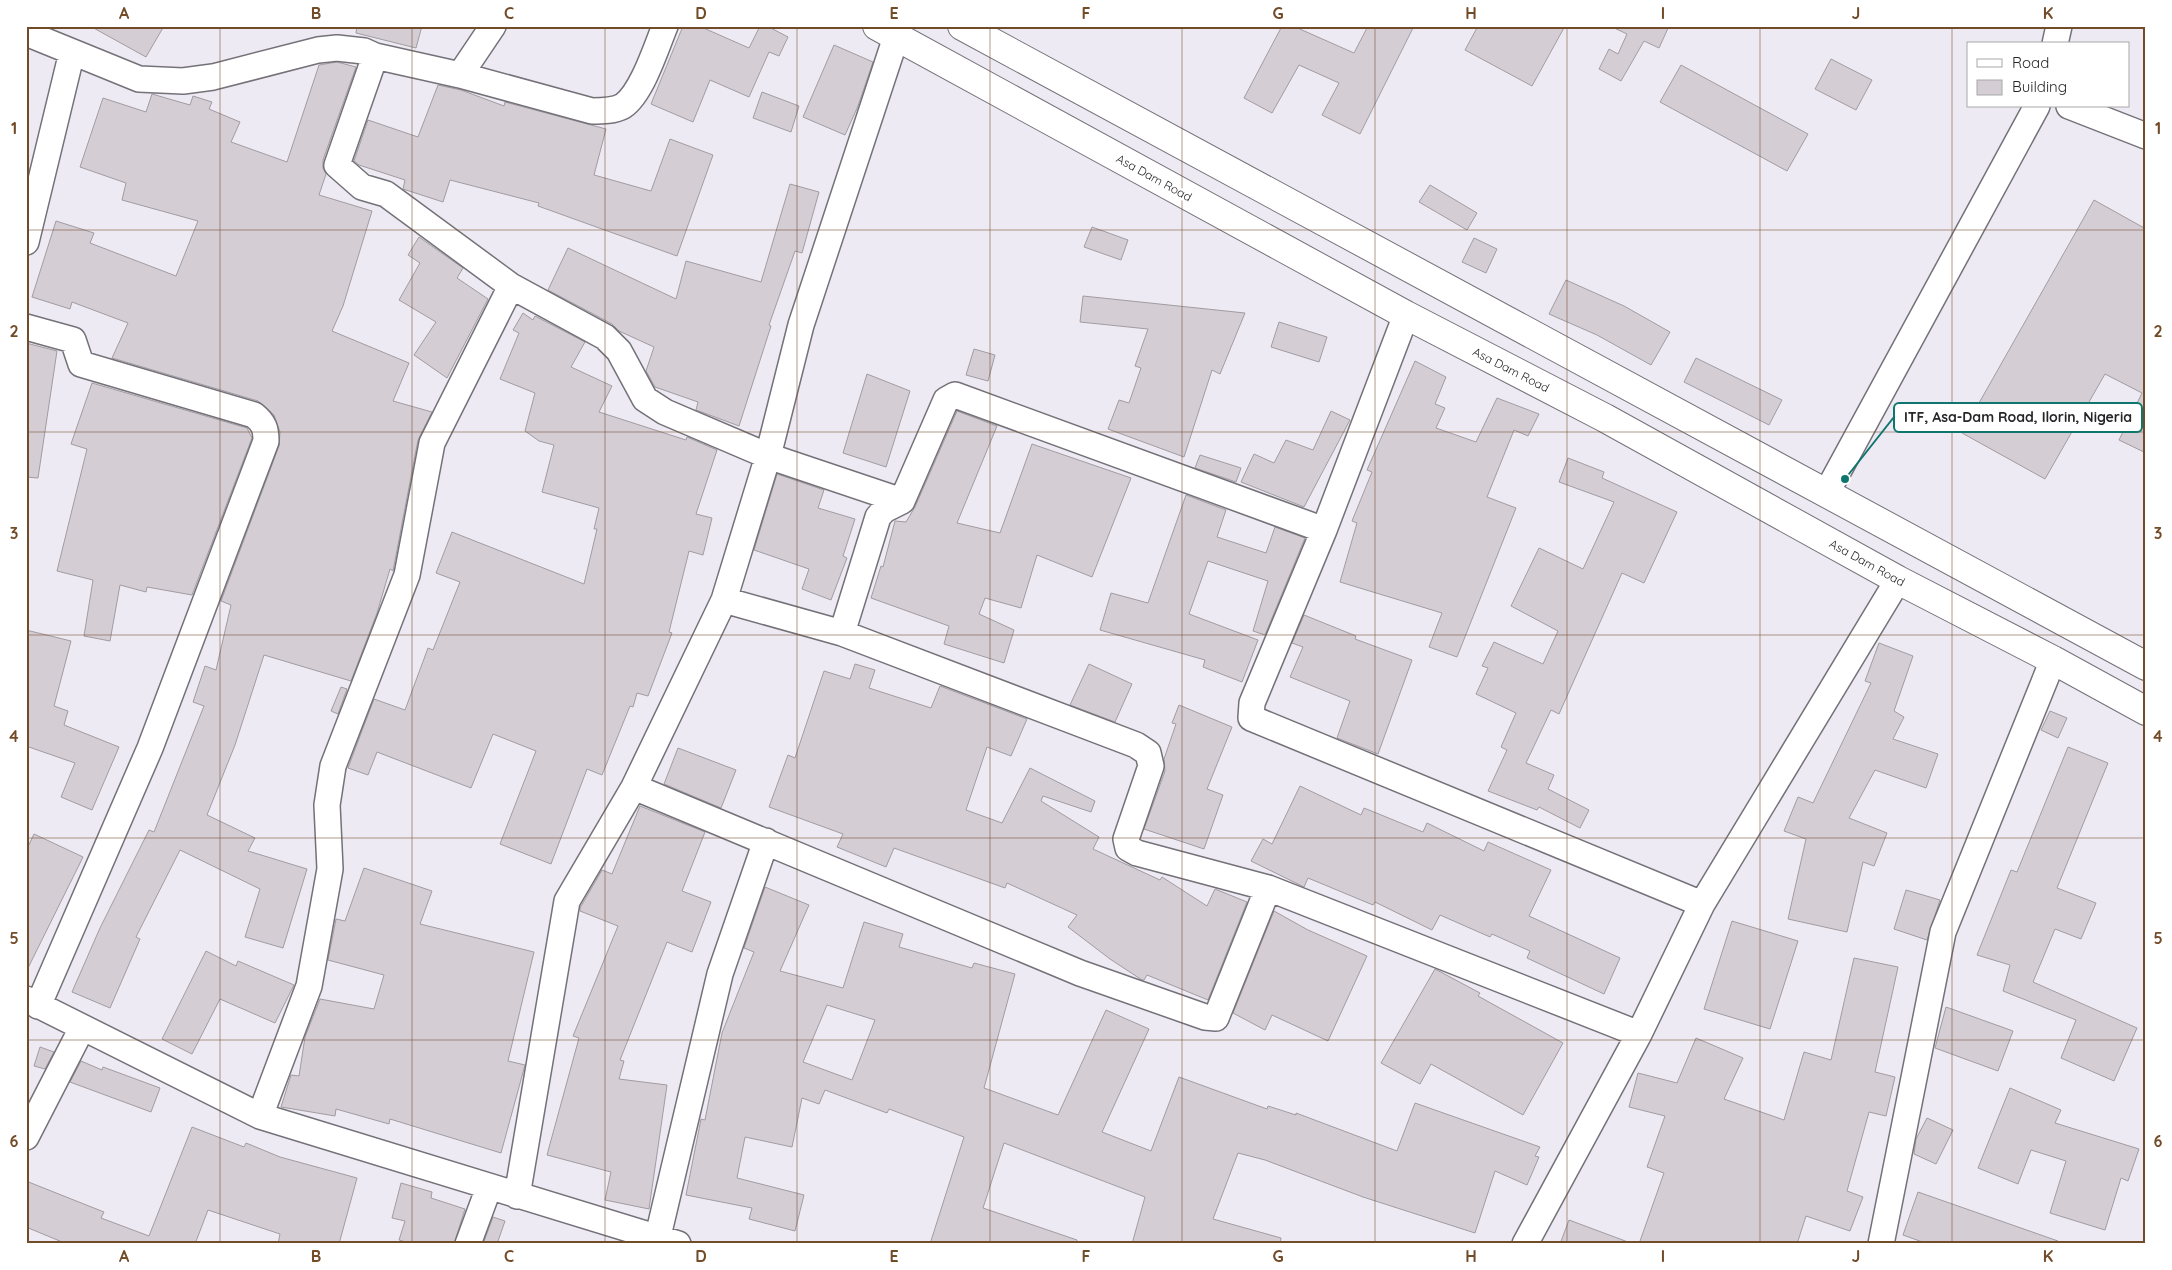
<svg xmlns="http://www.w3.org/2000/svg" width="2172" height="1270" font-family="Quicksand,sans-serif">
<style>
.building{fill:#d4cdd4;stroke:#a29ba2;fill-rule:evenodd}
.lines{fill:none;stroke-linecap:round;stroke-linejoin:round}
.street-casing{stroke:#747179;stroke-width:28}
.primary-casing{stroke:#747179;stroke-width:30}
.street{stroke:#fff;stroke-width:25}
.primary{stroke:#fff;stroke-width:28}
.grid{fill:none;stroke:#724b29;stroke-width:1;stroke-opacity:0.55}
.labels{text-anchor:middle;stroke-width:5;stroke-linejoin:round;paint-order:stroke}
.street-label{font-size:12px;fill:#262528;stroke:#fff}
.leader{fill:none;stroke:#0f766e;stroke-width:2}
.callout-dot{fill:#0f766e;stroke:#fff;stroke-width:2}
.callout{fill:#fff;stroke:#0f766e;stroke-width:2}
.callout-label{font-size:14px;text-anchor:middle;font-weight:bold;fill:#262528}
.neatline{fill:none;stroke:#724b29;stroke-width:2}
.grid-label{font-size:16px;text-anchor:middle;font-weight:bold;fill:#724b29}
</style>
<rect width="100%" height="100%" fill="#edeaf3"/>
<path class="building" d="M 90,26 L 164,26 L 146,57 Z
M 357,26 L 422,26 L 416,48 L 356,33 Z
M 683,26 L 699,26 L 749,48 L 760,26 L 767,26 L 788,37 L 779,56 L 769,52 L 749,97 L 710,80 L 693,122 L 651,104 Z
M 1282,26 L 1293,26 L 1354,53 L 1368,26 L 1414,26 L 1360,134 L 1322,115 L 1339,83 L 1299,65 L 1272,113 L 1244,98 Z
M 1478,26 L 1565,26 L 1532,86 L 1465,50 Z
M 1610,26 L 1669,26 L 1659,48 L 1644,41 L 1621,81 L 1599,69 L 1609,49 L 1618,54 L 1627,34 Z
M 834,45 L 873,62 L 858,106 L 845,135 L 803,117 Z
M 1831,59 L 1872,80 L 1856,110 L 1815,89 Z
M 337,62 L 356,67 L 323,160 L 323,168 L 326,174 L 319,195 L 372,211 L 343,306 L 332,331 L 409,363 L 393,401 L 432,412 L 418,440 L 393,571 L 390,569 L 377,613 L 351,681 L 264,655 L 235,745 L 207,815 L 255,838 L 248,851 L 307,869 L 283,948 L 245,937 L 260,889 L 180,850 L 136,937 L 140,939 L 110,1008 L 72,992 L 100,928 L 149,830 L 154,832 L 204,706 L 193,702 L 205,666 L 216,670 L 231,605 L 221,601 L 279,446 L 280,432 L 274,415 L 258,401 L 112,358 L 128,323 L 72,302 L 70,309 L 32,297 L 56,221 L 94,233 L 90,243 L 176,276 L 198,221 L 122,200 L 126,183 L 80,167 L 103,98 L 146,112 L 152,94 L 190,105 L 193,96 L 212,102 L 209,109 L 240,122 L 231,142 L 287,162 L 319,65 Z
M 1681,65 L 1808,134 L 1787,171 L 1660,102 Z
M 438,85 L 461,90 L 504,106 L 505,102 L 606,129 L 594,175 L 651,191 L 670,139 L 713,155 L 677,256 L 538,206 L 539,203 L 450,180 L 443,202 L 403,189 L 405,180 L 359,165 L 354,161 L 368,120 L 418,137 Z
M 762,92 L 799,106 L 791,132 L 753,118 Z
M 790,184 L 819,192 L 802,253 L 795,251 L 769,325 L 771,326 L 739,426 L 696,410 L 698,402 L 655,387 L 646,371 L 654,347 L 619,331 L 612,324 L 548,290 L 568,248 L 676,299 L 686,261 L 761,282 Z
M 1430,185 L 1477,213 L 1467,230 L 1419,202 Z
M 2094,200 L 2146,229 L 2146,453 L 2119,440 L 2142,393 L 2105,374 L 2045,479 L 1962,433 Z
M 1092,227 L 1128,240 L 1121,260 L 1084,247 Z
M 419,237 L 463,268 L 457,278 L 488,299 L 447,378 L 414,355 L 436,322 L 399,300 L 420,263 L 408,255 Z
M 1474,238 L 1497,249 L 1486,273 L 1462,262 Z
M 1566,280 L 1624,306 L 1670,332 L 1651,365 L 1597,335 L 1549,314 Z
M 1083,296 L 1245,313 L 1220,374 L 1212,370 L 1184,457 L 1108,429 L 1119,400 L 1129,403 L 1141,368 L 1135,366 L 1148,329 L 1080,322 Z
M 523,313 L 533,320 L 535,316 L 585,342 L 571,367 L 612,386 L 599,412 L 686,440 L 687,437 L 717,450 L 696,514 L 712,518 L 703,555 L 689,551 L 669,632 L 672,633 L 648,696 L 637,693 L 633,707 L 630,706 L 602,775 L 587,769 L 551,864 L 500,844 L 536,751 L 493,734 L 471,788 L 377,752 L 368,775 L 348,768 L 374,699 L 405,710 L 428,648 L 433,650 L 460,582 L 436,573 L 452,532 L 584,584 L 597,529 L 594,529 L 599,508 L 542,492 L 554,445 L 539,441 L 525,431 L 535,393 L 500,379 L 519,333 L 513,330 Z
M 1279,322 L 1327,337 L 1319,362 L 1271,347 Z
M 26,343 L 57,351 L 38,478 L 26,477 Z
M 974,349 L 995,355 L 988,381 L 966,375 Z
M 1696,358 L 1782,400 L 1769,425 L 1684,382 Z
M 1415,361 L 1446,377 L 1435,404 L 1445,408 L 1436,428 L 1476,442 L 1497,398 L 1539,414 L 1528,436 L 1514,430 L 1487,497 L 1516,508 L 1457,657 L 1429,647 L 1442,613 L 1340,582 L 1357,523 L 1352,521 L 1372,472 L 1367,470 Z
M 867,374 L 910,391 L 886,467 L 843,453 Z
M 92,383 L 247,428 L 252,438 L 192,595 L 147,587 L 146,592 L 120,585 L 110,641 L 84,636 L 93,580 L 57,571 L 87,449 L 71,444 Z
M 957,411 L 997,426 L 957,523 L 1000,533 L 1032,444 L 1131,478 L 1092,577 L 1037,555 L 1021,608 L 985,598 L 979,614 L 1014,630 L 1004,663 L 944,644 L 949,626 L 871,598 L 881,566 L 883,567 L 895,521 L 906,522 L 915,507 Z
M 1331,411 L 1350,420 L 1304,507 L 1241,482 L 1254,454 L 1274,463 L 1286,440 L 1313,450 Z
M 1200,455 L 1241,468 L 1236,482 L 1195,468 Z
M 1568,458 L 1604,472 L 1602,478 L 1677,512 L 1644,583 L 1622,573 L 1559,714 L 1551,710 L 1526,763 L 1554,775 L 1548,789 L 1589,810 L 1580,828 L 1539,807 L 1537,810 L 1488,791 L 1507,750 L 1501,747 L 1516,713 L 1476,694 L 1488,668 L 1482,666 L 1494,642 L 1543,664 L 1558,631 L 1511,606 L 1539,548 L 1583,569 L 1614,502 L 1559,482 Z
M 777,474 L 824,490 L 818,508 L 855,519 L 843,556 L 847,558 L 831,600 L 802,589 L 809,569 L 754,550 Z
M 1186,495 L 1226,510 L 1217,537 L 1266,553 L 1275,527 L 1305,538 L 1265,635 L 1253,631 L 1268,581 L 1208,561 L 1189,614 L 1258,640 L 1242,682 L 1203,667 L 1205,660 L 1100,630 L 1111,593 L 1148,603 Z
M 1304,615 L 1356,636 L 1355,639 L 1412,660 L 1378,754 L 1337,738 L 1350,701 L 1290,677 L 1303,647 L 1292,643 Z
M 26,630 L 71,641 L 54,706 L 68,711 L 64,725 L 119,747 L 92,810 L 61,797 L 75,763 L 26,746 Z
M 1879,643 L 1913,656 L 1894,711 L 1904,717 L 1893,739 L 1938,754 L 1926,788 L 1875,770 L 1849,818 L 1887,833 L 1874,866 L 1863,862 L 1847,932 L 1788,919 L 1806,839 L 1784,831 L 1798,797 L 1813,803 L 1871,683 L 1865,681 Z
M 855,664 L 875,670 L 869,688 L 931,708 L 940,686 L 1027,719 L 1011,756 L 987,747 L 966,810 L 1002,823 L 1030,768 L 1095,801 L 1091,812 L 1043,796 L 1041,801 L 1099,837 L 1093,849 L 1160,880 L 1162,877 L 1207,906 L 1215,889 L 1247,902 L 1208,1000 L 1147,975 L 1144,980 L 1142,980 L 1110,959 L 1068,927 L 1077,915 L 1007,883 L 1005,888 L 894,848 L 886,867 L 837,847 L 843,834 L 769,807 L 788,755 L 795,758 L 824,671 L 850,679 Z
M 1089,664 L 1132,684 L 1115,722 L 1070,705 Z
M 341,687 L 347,689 L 338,714 L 331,711 Z
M 1179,705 L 1232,727 L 1207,789 L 1223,795 L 1204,849 L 1144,829 L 1165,771 L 1164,759 L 1176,724 L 1172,723 Z
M 2050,711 L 2067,718 L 2058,738 L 2041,730 Z
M 2068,747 L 2108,763 L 2057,888 L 2096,903 L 2081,939 L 2055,929 L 2033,982 L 2137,1028 L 2114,1081 L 2061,1058 L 2076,1020 L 2003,991 L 2010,965 L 1977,955 L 2011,870 L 2017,872 Z
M 678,748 L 736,770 L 721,808 L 664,784 Z
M 1300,786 L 1361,815 L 1364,808 L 1423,832 L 1427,823 L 1484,851 L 1488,842 L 1551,870 L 1529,916 L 1620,958 L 1604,994 L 1527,958 L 1530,951 L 1492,934 L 1490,937 L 1440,915 L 1432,930 L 1375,902 L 1373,905 L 1308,878 L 1304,887 L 1251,861 L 1263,839 L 1272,844 Z
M 640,806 L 705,832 L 682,891 L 711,902 L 692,952 L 667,942 L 620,1060 L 624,1061 L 619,1079 L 667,1085 L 649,1209 L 605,1200 L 611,1172 L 547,1155 L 579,1038 L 573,1036 L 618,926 L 580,911 L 580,908 L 602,870 L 612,874 Z
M 34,834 L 83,857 L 26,972 L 26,851 Z
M 364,868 L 432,891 L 420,924 L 534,952 L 508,1061 L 525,1065 L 501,1153 L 390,1119 L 389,1124 L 336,1109 L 335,1116 L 281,1107 L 291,1075 L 299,1076 L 305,1037 L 320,999 L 374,1009 L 384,975 L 328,960 L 336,919 L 345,921 Z
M 765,887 L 809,905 L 780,971 L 843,988 L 864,922 L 903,934 L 899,947 L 972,968 L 974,963 L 1015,974 L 984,1088 L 1058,1115 L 1106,1010 L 1149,1029 L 1102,1132 L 1151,1151 L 1179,1077 L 1267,1109 L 1268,1106 L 1296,1115 L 1296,1113 L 1397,1151 L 1415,1103 L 1540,1147 L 1535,1156 L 1539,1157 L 1527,1185 L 1495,1171 L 1475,1233 L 1363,1197 L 1265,1160 L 1238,1153 L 1213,1219 L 1281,1238 L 1280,1244 L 1132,1244 L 1145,1197 L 1004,1143 L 983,1208 L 1077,1240 L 1077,1244 L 930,1244 L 964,1137 L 889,1109 L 887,1113 L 825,1090 L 819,1104 L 802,1098 L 792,1147 L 745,1137 L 737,1178 L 804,1195 L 795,1231 L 749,1219 L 752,1208 L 686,1195 L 701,1119 L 705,1120 L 722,1033 L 754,952 L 744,948 ZM 827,1005 L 875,1020 L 852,1080 L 803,1062 Z
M 1906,890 L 1940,900 L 1927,940 L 1894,929 Z
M 1274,911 L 1308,930 L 1367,956 L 1328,1041 L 1272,1015 L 1265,1030 L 1233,1013 Z
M 1732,921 L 1798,941 L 1770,1029 L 1704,1009 Z
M 206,951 L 236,966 L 238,961 L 294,985 L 275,1023 L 220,999 L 192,1054 L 162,1039 Z
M 1854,958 L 1898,967 L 1875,1072 L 1895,1077 L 1886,1116 L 1869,1112 L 1847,1191 L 1863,1197 L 1850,1231 L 1806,1216 L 1797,1244 L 1639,1244 L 1664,1173 L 1647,1167 L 1665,1116 L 1629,1107 L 1638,1073 L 1677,1083 L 1696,1038 L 1743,1058 L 1724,1099 L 1784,1120 L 1804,1052 L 1831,1060 Z
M 1435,969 L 1480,993 L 1478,996 L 1563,1043 L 1523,1115 L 1431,1064 L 1420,1084 L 1381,1063 Z
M 1946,1007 L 2013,1031 L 1998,1071 L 1935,1048 Z
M 40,1047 L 54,1052 L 45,1069 L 34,1066 Z
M 81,1061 L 102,1070 L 103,1067 L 160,1088 L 151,1112 L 70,1082 Z
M 2010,1088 L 2061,1110 L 2055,1123 L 2139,1149 L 2128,1181 L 2121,1178 L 2105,1230 L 2050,1213 L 2066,1161 L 2031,1150 L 2018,1184 L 1978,1168 Z
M 1927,1118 L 1953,1130 L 1936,1164 L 1914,1154 L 1916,1139 Z
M 192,1127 L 244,1147 L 246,1143 L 280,1157 L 357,1178 L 339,1244 L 278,1244 L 280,1234 L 208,1210 L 195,1244 L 67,1244 L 26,1227 L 26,1181 L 104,1212 L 101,1218 L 149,1236 Z
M 401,1183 L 432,1192 L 431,1198 L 465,1209 L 454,1244 L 412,1244 L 399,1240 L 405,1221 L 392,1218 Z
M 1918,1192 L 2058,1241 L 2057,1244 L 1928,1244 L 1903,1235 Z
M 493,1217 L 505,1221 L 497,1244 L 483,1244 Z
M 1569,1220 L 1628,1242 L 1628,1244 L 1560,1244 Z"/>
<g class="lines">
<defs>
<path id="street" d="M 26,33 L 139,79 L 183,81 L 213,77 L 318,50 L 337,48 L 364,51 L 375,56 L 460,75 L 493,26
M 2055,44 L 2059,26
M 375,56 L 337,165 L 362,187 L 386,194 L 511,286 L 605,337 L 619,351 L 645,399 L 665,412 L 768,456 L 902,501
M 460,75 L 592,111 C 602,111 614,111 623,106 C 642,93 656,48 665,26
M 2069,106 L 2146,136
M 26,242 L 72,52
M 1406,315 L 1324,530 L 1252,703 L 1251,718 L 1702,904
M 26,327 L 73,340 L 81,364 L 254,415 C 264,423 266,429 266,441 L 150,748 L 38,1006
M 1827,492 L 2037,106
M 724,600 L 842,633 L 1136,745 L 1148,753 L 1151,766 L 1126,839 L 1128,848 L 1137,853 L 1268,888 L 1639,1034
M 842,633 L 878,517 L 884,510 L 902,501 L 946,400 L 955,395 L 1324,530
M 634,787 L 1080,973 L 1205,1017 L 1216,1018 L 1268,888
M 26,999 L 260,1116 L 678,1244
M 260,1116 L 309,986 L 330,869 L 327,805 L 333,766 L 407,575 L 432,443 L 511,286
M 26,1137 L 82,1028
M 517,1196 L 567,901 L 634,787 L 724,600 L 768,456 L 801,325 L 896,37
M 658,1236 L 720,974 L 766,841
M 468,1244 L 489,1187
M 1525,1244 L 1639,1034 L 1702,904 L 1898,580
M 1881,1244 L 1943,932 L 2053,660"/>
<path id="primary" d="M 877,26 L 1406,315 L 1605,418 L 1898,580 L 2053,660 L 2146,711
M 962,26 L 2146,666"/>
</defs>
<use href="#street" class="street-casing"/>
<use href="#primary" class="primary-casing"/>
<use href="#street" class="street"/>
<use href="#primary" class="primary"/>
</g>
<path class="grid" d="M 220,26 L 220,1244M 412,26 L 412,1244M 605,26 L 605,1244M 797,26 L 797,1244M 990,26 L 990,1244M 1182,26 L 1182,1244M 1375,26 L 1375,1244M 1567,26 L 1567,1244M 1760,26 L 1760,1244M 1952,26 L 1952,1244M 26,230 L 2146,230M 26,432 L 2146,432M 26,635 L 2146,635M 26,838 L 2146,838M 26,1040 L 2146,1040"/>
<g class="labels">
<g class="street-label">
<text transform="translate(1154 178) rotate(29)" y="4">Asa Dam Road</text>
<text transform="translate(1511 370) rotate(27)" y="4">Asa Dam Road</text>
<text transform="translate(1867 563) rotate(29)" y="4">Asa Dam Road</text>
</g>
</g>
<path class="leader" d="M1845 479L1894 417"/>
<circle class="callout-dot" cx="1845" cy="479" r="5"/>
<rect class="callout" x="1894" y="403" width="248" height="29" rx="5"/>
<g class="callout-label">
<text x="2018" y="422">ITF, Asa-Dam Road, Ilorin, Nigeria</text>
</g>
<rect width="2172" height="1270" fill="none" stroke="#ffffff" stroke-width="55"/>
<rect x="1967" y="42" width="162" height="65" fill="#ffffff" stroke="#a8a8a9"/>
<rect x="1977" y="59" width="25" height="8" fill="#ffffff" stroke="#a8a8a9"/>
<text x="2012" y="68" font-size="15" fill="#262528">Road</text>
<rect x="1977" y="80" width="25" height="15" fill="#d4cdd4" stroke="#a8a8a9"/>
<text x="2012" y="92" font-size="15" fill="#262528">Building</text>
<rect x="28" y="28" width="2116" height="1214" class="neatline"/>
<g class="grid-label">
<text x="124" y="19">A</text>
<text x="316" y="19">B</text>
<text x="509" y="19">C</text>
<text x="701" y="19">D</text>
<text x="894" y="19">E</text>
<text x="1086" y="19">F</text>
<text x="1278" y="19">G</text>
<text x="1471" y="19">H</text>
<text x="1663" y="19">I</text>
<text x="1856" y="19">J</text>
<text x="2048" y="19">K</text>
<text x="14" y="134">1</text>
<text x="2158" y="134">1</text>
<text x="14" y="337">2</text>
<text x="2158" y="337">2</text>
<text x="14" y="539">3</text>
<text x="2158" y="539">3</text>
<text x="14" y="742">4</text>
<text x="2158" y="742">4</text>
<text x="14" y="944">5</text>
<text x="2158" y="944">5</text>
<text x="14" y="1147">6</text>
<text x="2158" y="1147">6</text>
<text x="124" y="1262">A</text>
<text x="316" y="1262">B</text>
<text x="509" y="1262">C</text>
<text x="701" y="1262">D</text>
<text x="894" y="1262">E</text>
<text x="1086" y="1262">F</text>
<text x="1278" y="1262">G</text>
<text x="1471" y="1262">H</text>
<text x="1663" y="1262">I</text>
<text x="1856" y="1262">J</text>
<text x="2048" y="1262">K</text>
</g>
</svg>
